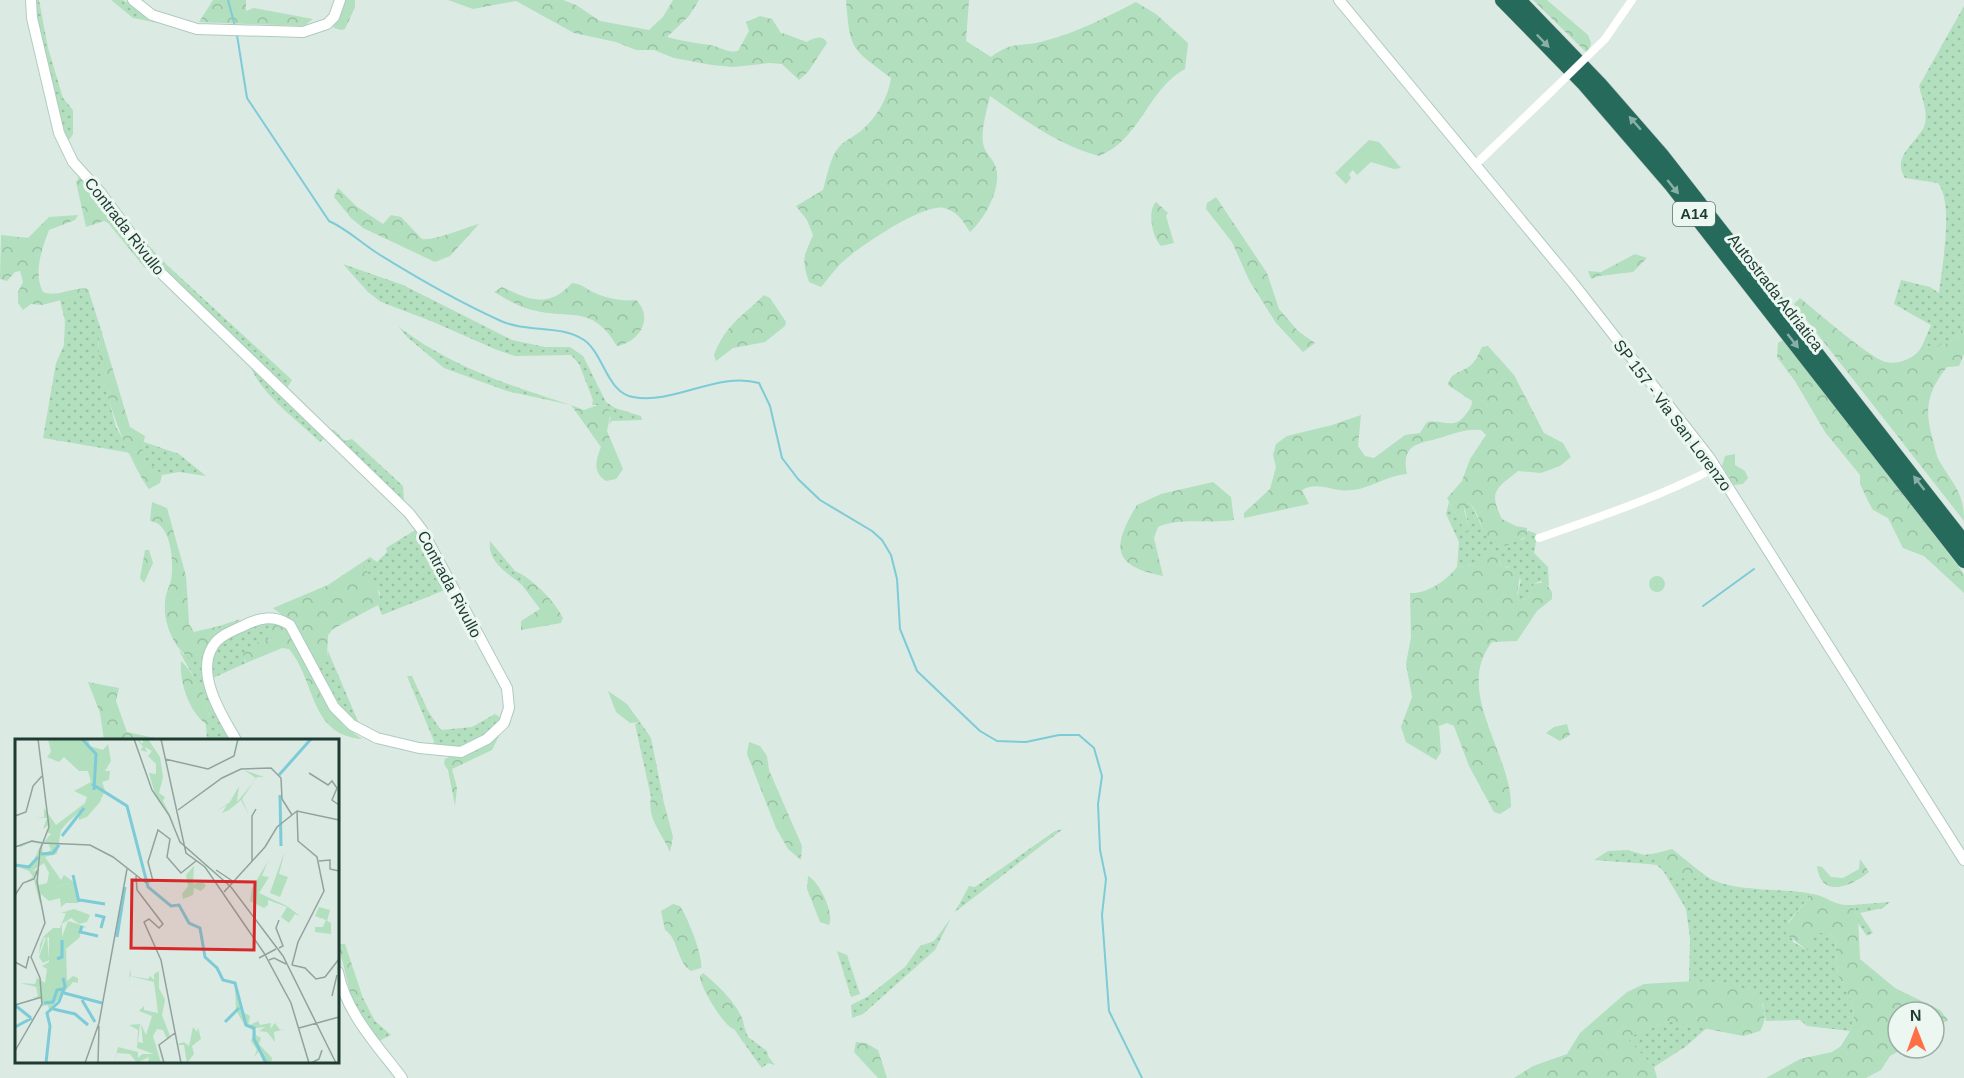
<svg xmlns="http://www.w3.org/2000/svg" width="1964" height="1078" font-family="Helvetica,sans-serif">
<style>
.grass{fill:url(#grass-dots)}
.forest{fill:url(#forest-crowns)}
.garden{fill:#b2dfbd}
.lines{fill:none;stroke-linecap:round;stroke-linejoin:round}
.stream{stroke:#7dcbd7;stroke-width:2}
.secondary-casing{stroke:#aecbc0;stroke-width:12}
.highway-casing{stroke:#bbc4c2;stroke-width:15}
.street{stroke:#fff;stroke-width:8}
.secondary{stroke:#fff;stroke-width:10}
.highway{stroke:#256a5a;stroke-width:14}
.street-bridge{stroke:#fff;stroke-width:8}
.oneway{fill:#88b0a6}
.labels{text-anchor:middle;stroke-width:6;stroke-linejoin:round;paint-order:stroke}
.shield{fill:#ecf7f1;stroke:#5b736b;stroke-width:1.5}
.shield-label{font-size:15px;font-weight:bold;fill:#1d3b32}
.street-label{font-size:16px;fill:#1d3b32;stroke:#ecf7f1}
.inset-river{fill:none;stroke:#7dcbd7;stroke-width:3}
.inset-road{fill:none;stroke:#90a49d;stroke-width:1.5}
.view{fill:#d62828;fill-opacity:0.15;stroke:#d62828;stroke-width:3}
.inset-edge{fill:none;stroke:#1d3b32;stroke-width:3}
</style>
<defs>
<pattern id="grass-dots" width="8" height="8" patternUnits="userSpaceOnUse" patternTransform="scale(1.5)"><rect width="8" height="8" fill="#b2dfbd"/><path d="M2 2h.1M6 6h.1" fill="none" stroke="#99c0a3" stroke-width="1.8" stroke-linecap="round"/></pattern>
<pattern id="forest-crowns" width="20" height="18" patternUnits="userSpaceOnUse" patternTransform="scale(1.5)"><rect width="20" height="18" fill="#b2dfbd"/><path d="M2 6a3 3 0 1 1 6 0M12 15a3 3 0 1 1 6 0" fill="none" stroke="#99c0a3"/></pattern>
</defs>
<rect width="100%" height="100%" fill="#dceae4"/>
<path class="grass" d="M 34,0 L 39,0 L 48,48 L 63,98 L 73,110 L 73,134 L 70,139 L 67,139 C 53,93 41,47 34,0 Z
M 111,0 L 123,0 L 164,24 L 133,18 Z
M 1964,6 L 1964,321 C 1959,343 1943,347 1922,346 L 1931,325 L 1894,304 L 1901,280 L 1930,287 L 1939,293 C 1942,267 1954,203 1938,183 L 1905,178 C 1892,158 1913,145 1923,129 C 1930,116 1922,99 1919,86 Z
M 132,228 L 167,265 L 292,380 L 287,388 L 166,272 Z
M 343,264 L 403,285 L 512,340 L 545,347 L 570,347 L 583,356 L 606,402 L 615,408 L 641,416 L 642,420 L 612,421 L 609,424 L 611,417 L 597,405 L 592,405 L 593,400 L 579,364 L 571,355 L 515,356 L 497,350 L 431,321 L 381,302 L 368,292 Z
M 88,289 L 101,330 L 98,344 L 104,382 L 116,427 L 131,453 L 43,438 L 56,363 L 64,345 L 65,321 L 60,300 L 88,293 Z
M 399,327 C 450,366 510,386 571,405 L 507,391 L 444,368 L 407,337 Z
M 249,363 L 326,437 L 320,442 C 295,418 261,395 249,363 Z
M 329,430 L 334,430 L 345,441 L 352,439 L 403,486 L 404,502 Z
M 144,442 L 179,454 L 206,476 L 179,472 L 162,475 C 150,464 137,461 144,442 Z
M 1449,502 L 1466,532 L 1469,527 L 1464,506 L 1468,502 L 1471,505 C 1484,525 1479,538 1506,546 L 1513,541 L 1524,539 L 1528,531 L 1535,533 L 1537,536 L 1534,553 L 1548,567 L 1549,586 L 1540,581 L 1534,584 L 1528,598 L 1519,601 L 1517,597 L 1521,580 L 1508,567 L 1501,566 L 1500,561 L 1485,552 L 1473,565 L 1457,567 L 1459,542 L 1446,514 Z
M 417,529 L 450,588 L 382,615 L 378,605 L 380,593 L 361,563 L 370,557 L 377,562 L 387,552 L 386,548 Z
M 490,541 L 515,571 L 523,575 L 522,585 C 508,573 487,562 490,541 Z
M 241,619 L 216,636 L 205,661 L 234,740 L 207,740 L 206,724 L 209,722 C 210,696 189,672 179,650 L 184,655 L 204,653 L 219,626 Z
M 270,620 L 270,639 L 261,642 L 244,660 L 246,663 L 213,678 C 204,641 243,630 270,620 Z
M 328,651 L 360,726 L 336,703 L 316,662 L 327,657 Z
M 407,676 L 412,676 L 428,711 L 441,730 L 472,727 L 495,714 L 501,718 L 490,732 L 462,747 L 433,745 L 434,741 Z
M 640,722 L 651,738 L 664,803 L 660,798 L 651,797 L 635,724 Z
M 1063,829 L 955,912 L 969,886 L 975,887 L 1055,831 Z
M 1628,850 L 1644,855 L 1657,853 C 1665,871 1675,874 1693,879 L 1702,873 C 1726,894 1781,887 1812,894 L 1788,922 L 1793,942 L 1807,950 L 1809,933 L 1829,933 L 1835,939 L 1838,975 L 1853,1004 L 1854,1018 L 1850,1031 L 1807,1026 L 1800,1020 L 1766,1021 L 1763,1004 L 1689,981 L 1690,938 L 1686,909 L 1664,872 L 1657,865 L 1648,864 L 1594,860 L 1608,851 Z
M 1890,902 L 1883,908 L 1860,913 L 1873,933 L 1867,936 L 1857,922 L 1858,917 L 1852,905 Z
M 951,918 L 935,950 L 863,1014 L 852,1018 L 851,1005 L 867,997 L 905,967 L 920,946 L 934,941 Z
M 837,951 L 847,955 L 860,994 L 851,997 Z
M 363,998 L 375,1021 L 391,1035 L 379,1041 L 352,999 Z
M 1668,1021 L 1708,1027 L 1685,1047 L 1654,1067 L 1626,1038 Z
M 744,1026 L 748,1037 L 767,1051 L 769,1058 L 775,1065 L 768,1063 L 762,1068 L 758,1063 L 734,1029 Z"/>
<path class="forest" d="M 213,0 L 246,0 L 246,11 L 254,8 L 313,19 L 304,26 L 199,22 Z
M 340,0 L 355,0 L 355,7 L 345,29 L 341,30 L 334,28 L 332,22 Z
M 448,0 L 563,0 L 576,5 L 600,21 L 649,30 L 663,17 L 673,0 L 699,0 L 689,16 L 667,37 C 682,41 695,43 710,45 C 720,47 727,53 738,51 L 749,31 L 746,22 L 760,16 L 772,19 L 781,33 C 791,35 797,39 807,42 C 813,38 823,34 827,43 L 808,72 L 799,80 L 782,64 L 770,63 L 733,67 L 712,65 L 674,58 L 654,50 L 636,50 L 616,42 L 574,33 L 516,1 L 473,9 Z
M 846,0 L 969,0 L 966,41 L 991,57 C 1014,40 1019,48 1044,41 C 1076,33 1107,17 1136,2 L 1156,14 L 1188,43 L 1185,69 C 1148,89 1140,140 1099,156 C 1058,145 1025,120 990,96 C 987,110 981,128 983,143 C 984,153 994,159 996,168 C 1002,188 984,220 970,232 C 963,221 957,211 944,208 C 924,203 862,245 846,259 C 836,267 830,277 821,287 L 809,282 C 801,257 804,257 813,235 L 807,220 L 796,206 L 823,190 C 827,177 830,157 839,147 C 845,140 855,136 862,130 C 877,117 888,98 891,78 C 852,48 850,52 846,0 Z
M 1533,0 L 1547,0 L 1588,35 L 1591,43 L 1588,54 Z
M 80,176 L 85,181 L 152,265 L 145,268 L 108,223 L 104,221 L 86,227 L 76,182 Z
M 338,188 L 356,206 L 383,224 L 391,215 L 401,217 L 422,239 C 435,241 463,228 479,224 L 450,256 L 435,262 L 363,228 L 351,218 L 334,197 Z
M 1216,197 L 1267,273 L 1279,309 L 1298,331 L 1315,343 L 1303,352 L 1276,323 L 1249,280 L 1232,242 L 1206,209 L 1207,203 Z
M 1156,202 L 1168,213 L 1166,216 L 1174,243 L 1161,246 C 1152,237 1147,211 1156,202 Z
M 78,215 L 75,220 L 49,230 C 42,249 33,272 43,292 C 58,298 73,286 88,289 L 88,293 L 42,305 L 31,304 L 23,310 L 18,303 L 18,292 L 23,282 L 20,271 L 15,272 L 7,281 L 0,279 L 1,235 L 28,238 L 49,217 Z
M 1635,254 L 1647,258 L 1633,272 L 1599,276 L 1591,279 L 1588,271 L 1601,272 Z
M 572,283 C 581,284 582,286 589,290 C 601,297 622,302 636,300 C 654,317 640,342 617,346 C 592,304 572,320 532,310 C 519,307 506,299 494,292 L 502,287 C 529,300 548,309 572,283 Z
M 764,295 L 770,298 L 786,322 L 785,326 L 765,342 L 733,348 L 716,361 L 714,355 C 726,324 741,318 764,295 Z
M 1800,298 C 1816,311 1870,358 1886,362 C 1899,365 1916,358 1922,346 C 1943,347 1959,343 1964,321 L 1964,354 L 1959,366 L 1947,367 C 1927,392 1924,410 1933,440 C 1935,448 1936,456 1940,462 C 1954,486 1964,492 1964,521 L 1794,304 Z
M 101,330 L 130,427 L 145,436 C 139,463 144,458 162,475 L 160,483 L 149,489 C 129,462 88,362 101,330 Z
M 1785,339 L 1964,574 L 1964,593 L 1924,556 L 1903,548 L 1888,518 L 1873,510 L 1869,503 L 1860,484 L 1860,475 L 1825,432 L 1795,381 L 1777,357 L 1778,343 Z
M 1488,346 L 1514,375 L 1544,433 L 1563,443 L 1571,457 L 1560,466 L 1541,473 L 1518,471 C 1496,489 1488,491 1502,519 L 1516,526 L 1527,528 L 1527,535 C 1521,541 1513,541 1506,546 C 1476,541 1485,516 1468,502 L 1464,510 L 1469,527 L 1466,533 L 1447,498 L 1462,481 L 1470,459 L 1486,435 L 1481,430 C 1467,429 1456,433 1443,437 C 1421,444 1400,442 1407,474 C 1387,475 1372,488 1353,490 C 1335,493 1318,480 1302,490 L 1309,504 L 1244,518 L 1244,513 L 1270,489 L 1276,467 L 1273,455 L 1276,444 L 1287,436 L 1332,425 L 1361,415 L 1358,446 L 1365,456 L 1374,458 L 1405,435 L 1420,433 L 1427,422 C 1444,419 1454,431 1466,414 C 1470,409 1472,406 1472,401 L 1448,385 C 1451,371 1462,373 1471,365 C 1476,361 1479,353 1482,347 Z
M 571,405 L 584,410 C 595,407 601,400 611,412 L 607,431 L 623,469 L 616,479 L 606,481 C 592,472 596,460 601,447 Z
M 1735,454 L 1735,465 L 1745,471 L 1748,478 L 1743,484 L 1734,485 L 1722,466 L 1725,456 Z
M 1213,482 L 1231,497 L 1234,520 C 1210,524 1179,517 1158,527 L 1154,538 L 1163,576 C 1111,566 1112,546 1137,505 L 1161,494 Z
M 152,502 L 167,508 L 186,576 L 189,624 L 194,632 L 219,626 L 200,660 L 195,661 C 175,653 163,623 165,603 C 165,594 169,588 171,580 C 174,563 172,523 150,521 Z
M 145,550 L 149,550 L 153,563 L 144,583 L 140,578 Z
M 1491,550 L 1498,556 L 1501,566 L 1517,570 L 1520,574 L 1517,597 L 1519,601 L 1528,598 L 1534,584 L 1545,582 L 1552,592 L 1552,599 L 1537,611 L 1517,641 L 1492,642 C 1453,692 1512,753 1511,807 L 1500,814 L 1494,812 L 1469,766 L 1454,726 L 1447,723 L 1439,726 L 1441,752 L 1436,760 L 1406,742 L 1401,727 L 1412,697 L 1406,664 L 1411,637 L 1410,593 C 1427,594 1446,581 1457,567 L 1473,565 L 1485,551 Z
M 361,563 C 369,575 384,591 378,605 L 333,629 L 328,635 L 327,657 L 318,665 L 297,627 L 273,608 L 328,585 Z
M 523,575 C 538,585 555,602 563,618 L 561,623 L 521,630 L 521,621 L 540,609 L 522,585 Z
M1649 584a8 8 0 1 1 16 0a8 8 0 1 1-16 0Z
M 270,620 L 289,629 L 334,713 L 344,726 L 362,739 C 309,735 316,681 289,649 L 282,648 L 246,663 L 243,654 L 253,644 L 270,639 Z
M 181,661 C 196,676 210,701 209,722 L 206,724 C 189,712 179,681 181,661 Z
M 88,682 L 119,688 L 116,701 L 127,732 L 164,740 L 104,740 L 100,713 Z
M 608,691 L 627,704 L 640,722 L 630,723 L 616,712 Z
M 1567,724 L 1570,735 L 1560,741 L 1546,733 L 1554,727 Z
M 501,732 L 492,750 L 452,769 L 457,788 L 455,806 L 448,770 L 444,764 L 445,759 Z
M 749,742 L 760,746 L 767,756 L 769,770 L 802,846 L 801,860 L 788,849 L 776,828 L 747,754 Z
M 651,797 L 660,798 L 664,803 L 673,837 L 670,852 C 662,833 647,819 651,797 Z
M 1672,849 L 1702,873 L 1693,879 L 1676,878 L 1662,865 L 1657,853 Z
M 1860,859 L 1869,872 C 1852,886 1821,900 1817,866 L 1822,867 L 1831,877 L 1843,878 L 1859,869 Z
M 808,876 C 819,881 835,914 829,925 L 820,922 L 807,889 Z
M 1812,894 C 1828,896 1832,906 1852,905 L 1858,917 L 1860,959 L 1895,988 L 1940,1010 L 1948,1020 L 1934,1029 L 1934,1012 L 1898,1012 L 1898,1048 L 1905,1048 L 1890,1056 L 1881,1070 L 1866,1078 L 1766,1078 L 1800,1059 L 1832,1052 L 1841,1046 L 1850,1031 L 1854,1018 L 1853,1004 L 1838,975 L 1835,939 L 1829,933 L 1810,933 L 1813,947 L 1807,950 L 1786,934 L 1785,927 Z
M 673,904 L 680,906 C 687,916 704,958 701,968 L 691,971 C 676,961 679,939 665,930 L 661,911 Z
M 338,944 L 345,944 L 363,998 L 352,999 Z
M 703,973 C 716,983 743,1009 744,1026 L 734,1029 C 724,1027 699,985 700,976 Z
M 1695,981 L 1717,982 L 1754,991 C 1764,1005 1769,1016 1760,1031 L 1743,1036 L 1668,1021 L 1627,1038 L 1654,1067 L 1657,1078 L 1514,1078 L 1533,1066 L 1567,1054 L 1580,1033 L 1627,992 L 1644,984 Z
M 856,1042 L 866,1043 L 878,1050 L 887,1078 L 878,1078 L 854,1052 Z"/>
<path class="garden" d="M 1369,140 L 1379,142 L 1401,168 L 1394,169 L 1371,162 L 1357,175 L 1353,170 L 1349,174 L 1351,178 L 1346,184 L 1335,173 Z"/>
<g class="lines">
<path class="stream" d="M 228,0 L 235,26
M 237,35 L 247,98 L 329,221 C 347,229 360,242 377,253 C 417,278 459,302 501,321 C 528,333 559,324 584,340 C 604,354 607,393 633,397 C 674,405 718,371 759,383 L 770,406 L 782,458 L 798,479 L 820,500 L 872,531 L 882,540 L 891,555 L 897,579 L 900,629 L 917,671 L 980,731 L 997,741 L 1026,742 L 1059,735 L 1079,735 L 1094,748 L 1102,776 L 1098,804 L 1100,850 L 1106,879 L 1102,915 L 1109,1011 L 1142,1078
M 1703,606 L 1754,569"/>
<defs>
<path id="secondary" d="M 31,0 L 32,18 L 59,133 L 73,162 L 100,192 L 157,269 L 409,513 L 422,530 L 507,688 L 509,708 L 504,723 L 487,739 L 461,752 L 419,748 L 377,738 L 352,725 L 334,707 L 290,625 C 274,615 260,617 243,626 C 232,631 219,636 213,646 C 195,674 222,716 236,740
M 133,0 L 152,15 L 197,29 L 303,32 L 327,24 L 334,17 L 340,0
M 1339,0 L 1573,283 L 1709,457 L 1964,860
M 338,972 C 346,1013 378,1046 402,1078"/>
<path id="highway" d="M 1502,0 L 1583,83 L 1671,185 L 1964,561
M 1519,0 L 1600,84 L 1662,155 L 1964,542"/>
</defs>
<use href="#secondary" class="secondary-casing"/>
<use href="#highway" class="highway-casing"/>
<path class="street" d="M 1605,39 L 1632,0
M 1476,164 L 1552,91
M 1539,538 C 1599,517 1659,497 1715,468"/>
<use href="#secondary" class="secondary"/>
<use href="#highway" class="highway"/>
<path class="street-bridge" d="M 1552,91 L 1605,39"/>
</g>
<defs><path id="oneway-solid" d="M-6-.8H1V-3.2L6.5 0L1 3.2V.8H-6Z" transform="scale(1.5)"/></defs>
<g class="oneway">
<use href="#oneway-solid" transform="translate(1543 41) rotate(46)"/>
<use href="#oneway-solid" transform="translate(1635 123) rotate(-131)"/>
<use href="#oneway-solid" transform="translate(1673 187) rotate(51)"/>
<use href="#oneway-solid" transform="translate(1793 341) rotate(52)"/>
<use href="#oneway-solid" transform="translate(1919 483) rotate(-128)"/>
</g>
<g class="labels">
<rect class="shield" x="1673" y="202" width="42" height="24" rx="4.5"/>
<g class="shield-label">
<text x="1694" y="219">A14</text>
</g>
<g class="street-label">
<text transform="translate(125 226) rotate(52)" y="6">Contrada Rivullo</text>
<text transform="translate(1776 292) rotate(52)" y="6">Autostrada Adriatica</text>
<text transform="translate(1673 415) rotate(53)" y="6">SP 157 - Via San Lorenzo</text>
<text transform="translate(450 584) rotate(62)" y="6">Contrada Rivullo</text>
</g>
</g>
<g transform="translate(15 739)">
<rect width="324" height="324" fill="#dceae4"/>
<path d="M 229,31 L 249,38 L 242,38 L 227,60 L 234,76 L 226,61 L 214,71 L 207,74 L 212,66 L 199,74 L 215,63 L 224,47 L 222,63 L 237,45 L 241,39 ZM 269,114 L 269,115 L 264,135 L 273,138 L 265,158 L 255,154 ZM 253,122 L 247,137 L 254,138 L 244,154 L 272,167 L 285,177 L 280,175 L 274,184 L 266,178 L 272,168 L 253,161 L 253,166 L 249,169 L 235,162 L 237,149 ZM 53,144 L 60,152 L 60,157 L 53,159 L 55,162 L 38,156 L 38,149 ZM 304,168 L 315,171 L 312,182 L 316,184 L 316,195 L 300,193 L 300,188 L 308,188 L 311,181 L 300,177 ZM 32,196 L 34,221 L 28,224 L 24,218 Z" fill="#b2dfbd"/>
<path d="M 33,0 L 73,0 L 75,7 L 88,11 L 93,5 L 96,22 L 90,32 L 95,32 L 94,41 L 87,43 L 90,51 L 85,63 L 72,78 L 64,81 L 64,73 L 52,84 L 46,91 L 42,115 L 30,118 L 46,141 L 49,136 L 60,144 L 63,164 L 51,164 L 46,168 L 45,159 L 34,162 L 26,155 L 25,165 L 19,141 L 23,139 L 24,146 L 32,144 L 34,134 L 29,124 L 17,132 L 23,131 L 19,140 L 7,145 L 18,138 L 14,132 L 1,127 L 17,126 L 26,105 L 15,103 L 6,108 L 0,108 L 17,101 L 27,105 L 28,115 L 36,111 L 33,104 L 28,104 L 36,95 L 32,93 L 34,86 L 28,90 L 32,79 L 20,78 L 29,78 L 29,69 L 41,86 L 70,64 L 72,58 L 59,52 L 76,43 L 73,32 L 64,32 L 49,18 L 44,23 L 32,18 L 36,13 ZM 53,144 L 60,156 L 53,157 L 54,162 L 51,157 L 39,156 L 38,149 ZM 122,0 L 128,5 L 128,0 L 133,0 L 145,18 L 148,38 L 144,54 L 150,58 L 148,62 L 160,86 L 140,55 L 134,34 L 141,35 L 141,25 L 133,17 L 137,12 L 130,8 L 132,13 L 125,11 L 128,8 ZM 179,127 L 178,145 L 188,143 L 191,147 L 186,152 L 179,149 L 178,156 L 168,160 L 167,155 L 173,147 L 171,136 ZM 59,170 L 75,176 L 72,183 L 64,185 L 56,179 L 47,185 L 47,198 L 53,182 L 72,188 L 66,189 L 65,198 L 51,210 L 52,242 L 58,237 L 63,239 L 63,244 L 58,243 L 34,271 L 33,266 L 27,267 L 25,258 L 17,259 L 23,257 L 21,248 L 5,244 L 20,245 L 22,239 L 18,236 L 30,244 L 32,230 L 27,227 L 34,223 L 34,198 L 29,199 L 24,216 L 25,205 L 29,197 L 38,189 L 45,189 L 51,174 L 46,174 ZM 115,230 L 116,237 L 133,240 L 135,237 L 139,241 L 139,235 L 144,232 L 144,249 L 150,261 L 147,276 L 155,297 L 152,300 L 148,291 L 142,290 L 138,297 L 146,324 L 133,324 L 134,318 L 122,324 L 115,315 L 102,314 L 99,324 L 103,308 L 123,313 L 123,319 L 127,315 L 139,315 L 122,309 L 123,291 L 114,286 L 125,285 L 123,303 L 128,304 L 126,285 L 131,296 L 137,277 L 124,272 L 129,267 L 129,271 L 143,274 L 139,243 L 115,237 L 114,243 ZM 220,245 L 226,272 L 235,277 L 233,287 L 243,282 L 245,286 L 256,284 L 255,290 L 260,284 L 265,291 L 271,290 L 259,293 L 260,303 L 252,293 L 244,292 L 250,288 L 240,289 L 241,296 L 246,299 L 244,305 L 257,319 L 256,323 L 248,323 L 246,310 L 239,318 L 242,311 L 236,302 L 240,292 L 230,287 L 221,271 ZM 178,288 L 182,293 L 183,288 L 186,300 L 177,307 L 179,315 L 172,324 L 169,306 L 163,306 L 163,305 L 169,303 L 174,307 Z" fill="#b2dfbd" fill-rule="evenodd"/>
<path class="inset-river" d="M 67,0 L 81,15 L 79,51M 264,36 L 296,0M 77,45 L 112,67 L 133,148 L 156,167 L 164,166 L 174,184 L 185,189 L 190,218 L 202,229 L 208,241 L 220,244 L 231,286 L 239,289 L 239,300 L 251,324M 265,56 L 266,107M 47,97 L 69,69M 26,115 L 38,114 L 44,106M 0,126 L 14,128 L 23,118M 58,136 L 64,163M 65,161 L 90,165M 80,176 L 89,178 L 86,189M 67,187 L 65,193 L 83,197M 102,198 L 110,148M 42,220 L 47,218 L 47,201M 49,254 L 87,264M 67,261 L 80,283M 29,264 L 38,263 L 42,251 L 48,250M 1,267 L 16,279M 38,270 L 60,275 L 73,286M 210,283 L 224,269M 0,288 L 17,279M 31,324 L 35,287 L 32,274 L 44,263 L 50,247 L 48,239"/>
<path class="inset-road" d="M 119,0 L 137,51 L 154,76 L 165,103 L 216,148 L 268,217 L 321,324M 146,0 L 171,114 L 190,128 L 249,214 L 276,264 L 294,324M 150,20 L 193,30 L 219,17 L 223,0M 294,34 L 313,46 L 317,42 L 322,49 L 317,61 L 324,66M 163,71 L 207,39 L 226,30 L 256,29 L 266,39 L 267,60 L 277,76M 0,77 L 11,73 L 18,47 L 27,37M 28,104 L 75,106 L 98,118 L 130,143 L 138,142 L 133,123 L 143,91 L 155,100 L 152,118 L 166,134 L 181,122M 0,108 L 17,102 L 28,104M 237,122 L 237,77 L 241,70M 304,122 L 315,121 L 315,130 L 324,132M 201,131 L 219,143M 121,137 L 122,151 L 148,185 L 144,189 L 134,180 L 129,183 L 146,221 L 166,324M 209,153 L 250,108 L 262,88 L 282,72 L 324,81M 0,156 L 8,144 L 19,140 L 23,130M 264,209 L 268,207 L 261,189 L 264,181M 244,219 L 261,210M 254,221 L 259,219 L 271,225M 0,223 L 11,229 L 14,217M 277,226 L 283,203 L 309,152 L 302,118 L 283,102 L 282,72M 277,226 L 290,229 L 301,240 L 310,238 L 324,220M 317,257 L 322,236M 0,266 L 27,258M 284,289 L 324,278M 0,312 L 27,265 L 25,239 L 16,218 L 30,184 L 22,143 L 25,111 L 34,88 L 23,0M 70,324 L 84,284 L 112,130M 83,324 L 84,287M 149,324 L 144,306 L 160,294M 296,324 L 304,320 L 307,311"/>
<path class="view" d="M 117,141 L 240,143 L 239,211 L 116,209 Z"/>
<rect width="324" height="324" class="inset-edge"/>
</g>
<g transform="translate(1916 1030) rotate(359)"><circle r="28" fill="#ecf7f1" stroke="#99aca5" stroke-width="1.5"/>
<path d="M0-4.5L10 22L0 15L-10 22Z" fill="#ff6f45"/>
<text y="-9" font-size="16" font-weight="bold" text-anchor="middle" fill="#1d3b32">N</text>
</g>
</svg>
